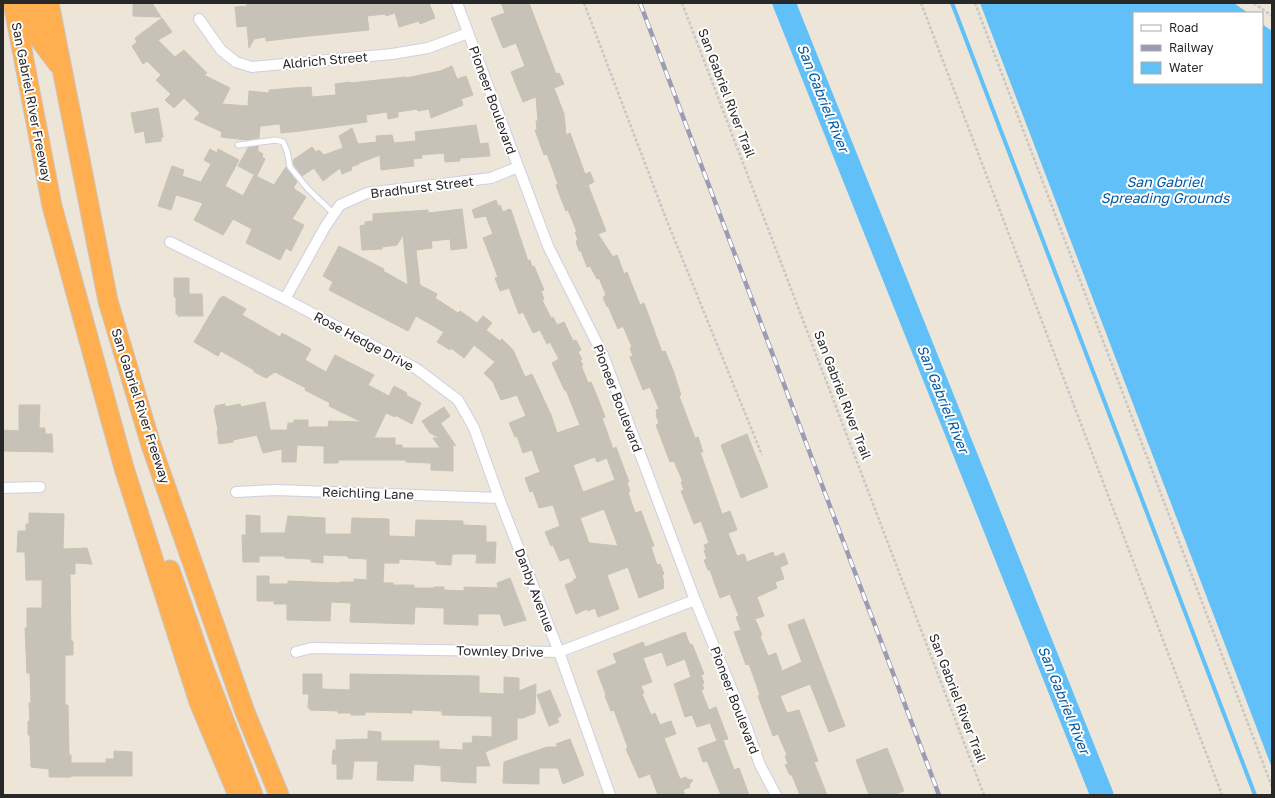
<svg xmlns="http://www.w3.org/2000/svg" width="1275" height="798" font-family="'Golos Text',sans-serif">
<style>
.water{fill:#61c0f8}
.lines{fill:none;stroke-linecap:round;stroke-linejoin:round}
.stream{stroke:#61c0f8;stroke-width:4}
.river{stroke:#61c0f8;stroke-width:23}
.building{fill:#c7c2b8;stroke:#c7c2b2;fill-rule:evenodd}
.lane-casing{stroke:#cdcfe3;stroke-width:7}
.street-casing{stroke:#cdcfe3;stroke-width:12}
.highway-casing{stroke:#c7c7c7;stroke-width:21}
.path{stroke:#c7c7c7;stroke-width:2.5;stroke-dasharray:3 2;stroke-linecap:butt}
.lane{stroke:#fff;stroke-width:5}
.street{stroke:#fff;stroke-width:10}
.highway{stroke:#ffae50;stroke-width:19}
.rail-casing{stroke:#9b9cb4;stroke-width:4.5}
.rail{stroke:#fff;stroke-width:3;stroke-dasharray:9;stroke-linecap:butt}
.labels{text-anchor:middle;stroke-width:4;stroke-linejoin:round;paint-order:stroke}
.street-label{font-size:13px;fill:#282828;stroke:#fff}
.water-label{font-size:14px;font-style:italic;fill:#025aa2;stroke:#fff}
</style>
<rect width="100%" height="100%" fill="#ece5d8"/>
<path class="water" d="M 980,3 L 1234,3 L 1248,13 L 1134,13 L 1134,83 L 1262,83 L 1262,24 L 1272,31 L 1272,768 Z"/>
<g class="lines">
<path class="stream" d="M 952,3 L 1255,795"/>
<path class="river" d="M 784,3 L 1102,795"/>
</g>
<path class="building" d="M 133,3 L 152,3 L 161,17 L 133,16 Z
M 247,3 L 429,3 L 435,18 L 420,24 L 419,21 L 399,27 L 395,13 L 386,16 L 385,14 L 367,16 L 369,30 L 309,36 L 266,41 L 266,37 L 254,39 L 249,48 L 247,26 L 237,27 L 235,7 L 247,6 Z
M 501,3 L 529,3 L 556,74 L 559,73 L 564,84 L 554,88 L 564,114 L 566,135 L 570,133 L 585,174 L 590,172 L 594,182 L 588,185 L 606,231 L 598,234 L 613,257 L 617,255 L 624,274 L 627,272 L 640,305 L 644,303 L 662,352 L 665,351 L 673,370 L 681,395 L 679,396 L 695,438 L 698,437 L 703,452 L 700,452 L 722,514 L 730,511 L 737,530 L 728,533 L 737,556 L 744,554 L 747,562 L 773,552 L 775,557 L 784,553 L 788,564 L 780,567 L 784,579 L 775,582 L 777,588 L 757,597 L 764,616 L 755,619 L 762,635 L 760,636 L 768,656 L 776,653 L 782,671 L 802,662 L 788,625 L 804,619 L 845,726 L 829,732 L 810,684 L 780,696 L 787,713 L 799,710 L 818,761 L 814,762 L 827,795 L 800,795 L 792,775 L 790,775 L 785,765 L 788,764 L 785,756 L 787,755 L 778,734 L 773,736 L 758,696 L 760,695 L 749,664 L 746,665 L 734,632 L 741,630 L 736,617 L 739,616 L 730,594 L 720,598 L 710,570 L 708,570 L 704,560 L 707,559 L 704,550 L 706,550 L 704,545 L 709,543 L 701,521 L 694,524 L 681,491 L 684,490 L 681,482 L 683,482 L 674,461 L 670,462 L 656,425 L 659,423 L 656,415 L 657,414 L 656,410 L 659,409 L 650,387 L 643,390 L 630,357 L 633,356 L 630,348 L 632,347 L 623,326 L 618,329 L 608,306 L 607,307 L 603,297 L 606,295 L 599,278 L 597,279 L 590,266 L 587,267 L 581,251 L 579,251 L 576,241 L 578,240 L 575,232 L 577,232 L 568,210 L 566,211 L 560,196 L 556,185 L 558,184 L 547,154 L 544,155 L 535,130 L 537,130 L 536,121 L 538,121 L 536,97 L 523,102 L 511,72 L 525,66 L 516,43 L 503,48 L 491,18 L 505,13 Z
M 162,18 L 172,32 L 158,40 L 175,57 L 184,50 L 207,73 L 204,75 L 230,88 L 222,104 L 248,106 L 249,91 L 269,93 L 269,90 L 293,88 L 311,87 L 312,97 L 336,95 L 335,84 L 350,82 L 350,83 L 406,77 L 406,78 L 440,71 L 452,66 L 457,79 L 466,76 L 473,95 L 461,99 L 463,105 L 431,118 L 429,109 L 418,111 L 417,109 L 398,112 L 398,117 L 388,119 L 387,112 L 366,115 L 367,122 L 300,131 L 281,133 L 280,124 L 260,126 L 259,138 L 247,140 L 221,137 L 222,132 L 194,119 L 200,113 L 184,98 L 174,108 L 165,100 L 171,94 L 156,80 L 161,75 L 147,61 L 143,64 L 132,46 L 137,42 L 135,38 Z
M 158,108 L 163,137 L 161,138 L 161,141 L 146,143 L 144,131 L 135,133 L 131,113 Z
M 476,125 L 480,144 L 488,143 L 490,156 L 460,158 L 460,161 L 445,162 L 444,153 L 421,155 L 422,158 L 413,159 L 414,166 L 381,170 L 380,155 L 359,163 L 359,164 L 351,167 L 352,170 L 342,174 L 340,168 L 323,181 L 314,168 L 302,176 L 294,165 L 293,160 L 312,147 L 316,152 L 319,150 L 324,155 L 343,148 L 339,136 L 352,128 L 358,144 L 377,142 L 376,136 L 392,135 L 394,143 L 416,141 L 415,132 Z
M 258,146 L 258,151 L 263,154 L 262,157 L 265,159 L 257,176 L 238,166 L 248,148 Z
M 210,149 L 217,153 L 218,149 L 239,160 L 225,186 L 243,196 L 254,175 L 274,185 L 286,167 L 297,182 L 293,188 L 306,197 L 292,219 L 304,225 L 291,251 L 286,248 L 280,260 L 246,243 L 252,229 L 233,219 L 223,235 L 194,220 L 203,203 L 176,195 L 171,210 L 158,206 L 172,166 L 184,170 L 182,176 L 201,182 L 211,164 L 204,160 Z
M 496,200 L 498,206 L 500,205 L 503,212 L 509,209 L 511,210 L 528,261 L 530,260 L 532,267 L 534,266 L 544,290 L 541,291 L 544,299 L 542,300 L 551,318 L 553,317 L 557,325 L 564,322 L 573,341 L 576,340 L 581,350 L 578,352 L 582,359 L 580,360 L 583,365 L 581,365 L 588,383 L 591,382 L 597,396 L 605,417 L 602,418 L 613,449 L 616,447 L 629,482 L 627,483 L 630,491 L 628,492 L 635,513 L 641,511 L 654,546 L 651,547 L 657,565 L 660,564 L 664,574 L 662,575 L 664,583 L 663,584 L 664,588 L 639,598 L 628,567 L 607,575 L 619,609 L 598,617 L 595,608 L 588,611 L 587,609 L 576,614 L 565,585 L 574,581 L 573,580 L 577,578 L 569,558 L 560,561 L 553,545 L 551,546 L 545,532 L 560,526 L 553,505 L 539,508 L 533,491 L 530,492 L 525,478 L 540,472 L 532,450 L 523,453 L 517,436 L 515,437 L 509,423 L 526,416 L 517,395 L 501,400 L 493,382 L 484,373 L 495,362 L 474,345 L 464,358 L 451,348 L 450,350 L 437,342 L 444,332 L 416,316 L 408,331 L 329,290 L 333,282 L 323,276 L 339,246 L 384,269 L 383,271 L 408,285 L 403,235 L 397,245 L 382,247 L 382,249 L 362,250 L 360,226 L 365,225 L 365,222 L 373,221 L 373,214 L 428,210 L 428,213 L 462,209 L 467,248 L 451,250 L 450,239 L 431,241 L 432,248 L 416,250 L 420,285 L 437,294 L 435,298 L 458,313 L 460,311 L 477,323 L 483,316 L 492,323 L 486,330 L 500,341 L 502,339 L 513,350 L 525,377 L 532,374 L 551,415 L 557,433 L 580,425 L 566,390 L 565,391 L 552,363 L 559,359 L 550,342 L 547,344 L 540,330 L 533,333 L 523,312 L 519,314 L 509,288 L 500,291 L 495,278 L 498,277 L 483,238 L 493,234 L 486,216 L 475,218 L 472,210 ZM 595,457 L 597,462 L 607,458 L 615,480 L 583,492 L 573,465 ZM 604,509 L 618,546 L 589,543 L 580,518 Z
M 174,278 L 189,278 L 189,294 L 202,294 L 203,316 L 178,316 L 178,314 L 176,314 L 176,297 L 174,297 Z
M 223,296 L 246,309 L 242,315 L 280,337 L 282,333 L 311,349 L 305,360 L 326,372 L 335,355 L 374,375 L 368,385 L 389,396 L 394,386 L 407,393 L 406,395 L 421,403 L 412,424 L 395,415 L 395,417 L 386,413 L 374,438 L 395,438 L 395,445 L 402,445 L 402,448 L 440,448 L 433,438 L 440,438 L 430,433 L 422,421 L 444,407 L 450,416 L 441,423 L 441,424 L 456,446 L 453,444 L 453,471 L 431,470 L 431,463 L 406,462 L 406,460 L 338,460 L 338,463 L 324,463 L 324,446 L 297,445 L 296,462 L 282,462 L 282,449 L 263,453 L 257,435 L 233,440 L 233,442 L 219,444 L 217,431 L 218,430 L 214,409 L 216,408 L 215,406 L 225,404 L 225,407 L 240,404 L 241,407 L 265,402 L 270,430 L 287,430 L 288,423 L 294,423 L 294,420 L 308,420 L 308,427 L 328,427 L 329,421 L 362,422 L 329,406 L 330,403 L 305,390 L 306,388 L 275,372 L 266,378 L 254,372 L 254,370 L 221,351 L 218,356 L 194,342 L 220,298 L 221,298 Z
M 19,405 L 40,405 L 39,428 L 45,428 L 45,434 L 52,434 L 53,452 L 3,451 L 3,430 L 19,431 Z
M 747,434 L 768,487 L 741,498 L 721,445 Z
M 29,513 L 64,514 L 63,549 L 87,548 L 92,564 L 75,563 L 75,574 L 70,574 L 71,641 L 73,641 L 73,655 L 65,655 L 65,705 L 68,705 L 69,755 L 71,755 L 71,763 L 106,763 L 106,759 L 114,759 L 114,751 L 132,752 L 132,776 L 71,776 L 71,777 L 49,777 L 49,769 L 31,767 L 30,735 L 28,735 L 28,721 L 30,721 L 29,703 L 31,703 L 30,673 L 27,673 L 25,628 L 27,628 L 27,608 L 42,608 L 42,580 L 26,580 L 25,552 L 17,552 L 18,531 L 26,531 L 26,524 L 29,524 Z
M 246,515 L 260,516 L 260,533 L 285,533 L 288,516 L 325,518 L 325,534 L 351,534 L 352,518 L 389,519 L 389,536 L 415,537 L 416,520 L 463,521 L 463,525 L 486,526 L 486,542 L 496,542 L 495,563 L 476,563 L 477,555 L 475,554 L 452,554 L 451,565 L 436,564 L 436,561 L 399,559 L 399,563 L 384,563 L 383,583 L 393,583 L 393,585 L 414,585 L 414,588 L 434,588 L 434,587 L 444,587 L 444,590 L 464,591 L 464,587 L 498,588 L 497,583 L 510,578 L 526,620 L 504,626 L 500,614 L 478,614 L 478,625 L 444,624 L 444,608 L 415,607 L 414,624 L 350,622 L 351,603 L 331,602 L 330,621 L 287,620 L 287,604 L 274,604 L 274,601 L 257,601 L 257,576 L 269,576 L 269,584 L 288,584 L 288,581 L 340,583 L 340,582 L 354,582 L 354,579 L 367,580 L 367,559 L 348,558 L 348,556 L 323,555 L 323,563 L 311,562 L 311,559 L 285,558 L 285,556 L 259,556 L 259,562 L 243,562 L 242,535 L 246,535 Z
M 685,632 L 690,645 L 692,644 L 704,674 L 701,675 L 704,683 L 702,684 L 704,689 L 701,690 L 709,710 L 716,707 L 728,739 L 723,740 L 734,770 L 739,768 L 749,795 L 721,795 L 707,761 L 703,762 L 698,748 L 717,741 L 710,723 L 697,727 L 692,715 L 685,717 L 674,684 L 691,677 L 685,659 L 667,666 L 662,652 L 643,658 L 652,682 L 641,686 L 644,693 L 642,694 L 651,715 L 655,713 L 660,725 L 671,721 L 676,734 L 664,738 L 667,746 L 680,779 L 686,777 L 687,779 L 693,780 L 689,785 L 690,787 L 683,790 L 685,795 L 658,795 L 650,774 L 639,778 L 626,749 L 628,748 L 614,710 L 611,711 L 605,696 L 606,695 L 597,671 L 617,663 L 613,654 L 643,642 L 645,647 Z
M 303,674 L 322,674 L 322,689 L 350,690 L 350,674 L 479,676 L 479,693 L 504,694 L 504,677 L 519,678 L 519,691 L 536,684 L 535,713 L 523,718 L 517,718 L 517,739 L 485,752 L 490,766 L 476,766 L 476,783 L 441,781 L 441,766 L 414,764 L 413,781 L 377,780 L 378,761 L 354,761 L 352,779 L 337,779 L 337,764 L 332,764 L 333,750 L 336,750 L 336,740 L 368,739 L 368,731 L 381,732 L 381,741 L 439,741 L 439,749 L 463,750 L 463,743 L 472,743 L 473,736 L 492,737 L 492,716 L 442,715 L 442,711 L 412,710 L 412,713 L 365,712 L 365,715 L 351,715 L 351,713 L 338,713 L 338,711 L 310,710 L 310,708 L 308,708 L 309,694 L 303,694 Z
M 550,690 L 561,716 L 557,718 L 559,722 L 549,726 L 537,695 Z
M 570,739 L 584,775 L 563,784 L 558,768 L 539,768 L 539,784 L 503,783 L 504,762 L 547,747 L 558,747 L 556,744 Z
M 887,748 L 904,791 L 894,795 L 869,795 L 856,760 Z"/>
<g class="lines">
<defs>
<path id="lane" d="M 238,145 L 276,140 L 283,142 L 287,151 L 290,167 L 308,189 L 334,214"/>
<path id="street" d="M 457,3 L 548,246 L 603,355 L 695,600 L 743,717 L 760,765 L 776,795
M 199,19 L 221,50 L 236,62 L 252,67 L 392,54 L 428,48 L 468,33
M 170,242 L 285,299 L 417,369 L 458,400 L 474,428 L 499,498 L 559,652 L 610,795
M 285,299 L 325,227 L 340,205 L 367,193 L 491,178 L 518,167
M 3,488 L 40,487
M 236,492 L 276,490 L 499,498
M 296,652 L 311,648 L 559,652 L 695,600"/>
<path id="highway" d="M 13,3 L 52,206 L 124,468 L 199,702 L 238,795
M 31,3 L 37,36 L 58,64
M 49,3 L 108,301 L 151,445 L 245,712 L 279,795
M 170,570 L 205,671 L 253,795"/>
</defs>
<use href="#lane" class="lane-casing"/>
<use href="#street" class="street-casing"/>
<use href="#highway" class="highway-casing"/>
<path class="path" d="M 584,3 L 665,216 L 762,455
M 682,3 L 984,795
M 921,3 L 1222,795
M 975,3 L 1272,787
M 1254,3 L 1272,16"/>
<use href="#lane" class="lane"/>
<use href="#street" class="street"/>
<use href="#highway" class="highway"/>
<defs>
<path id="rail" d="M 640,3 L 939,795"/>
</defs>
<use href="#rail" class="rail-casing"/>
<use href="#rail" class="rail"/>
</g>
<g class="labels">
<g class="street-label">
<text transform="translate(325 60) rotate(-5)" y="5">Aldrich Street</text>
<text transform="translate(727 93) rotate(69)" y="5">San Gabriel River Trail</text>
<text transform="translate(493 100) rotate(70)" y="5">Pioneer Boulevard</text>
<text transform="translate(32 102) rotate(79)" y="5">San Gabriel River Freeway</text>
<text transform="translate(422 187) rotate(-7)" y="5">Bradhurst Street</text>
<text transform="translate(364 341) rotate(28)" y="5">Rose Hedge Drive</text>
<text transform="translate(843 395) rotate(69)" y="5">San Gabriel River Trail</text>
<text transform="translate(618 398) rotate(69)" y="5">Pioneer Boulevard</text>
<text transform="translate(141 406) rotate(72)" y="5">San Gabriel River Freeway</text>
<text transform="translate(368 493) rotate(2)" y="5">Reichling Lane</text>
<text transform="translate(535 590) rotate(69)" y="5">Danby Avenue</text>
<text transform="translate(500 651) rotate(1)" y="5">Townley Drive</text>
<text transform="translate(958 698) rotate(69)" y="5">San Gabriel River Trail</text>
<text transform="translate(735 700) rotate(69)" y="5">Pioneer Boulevard</text>
</g>
<g class="water-label">
<text transform="translate(823 98) rotate(68)" y="5">San Gabriel River</text>
<text x="1165" y="187">San Gabriel<tspan x="1165" dy="16">Spreading Grounds</tspan></text>
<text transform="translate(943 399) rotate(68)" y="5">San Gabriel River</text>
<text transform="translate(1064 700) rotate(68)" y="5">San Gabriel River</text>
</g>
</g>
<rect width="1275" height="798" fill="none" stroke="#282828" stroke-width="8"/>
<rect x="1133" y="12" width="130" height="72" fill="#ffffff" stroke="#a9a9a9"/>
<rect x="1141" y="25" width="20" height="6" fill="#ffffff" stroke="#a9a9a9"/>
<text x="1169" y="32" font-size="12" fill="#282828">Road</text>
<rect x="1141" y="45" width="20" height="6" fill="#9b9cb4" stroke="#a9a9a9"/>
<text x="1169" y="52" font-size="12" fill="#282828">Railway</text>
<rect x="1141" y="62" width="20" height="12" fill="#61c0f8" stroke="#a9a9a9"/>
<text x="1169" y="72" font-size="12" fill="#282828">Water</text>
</svg>
